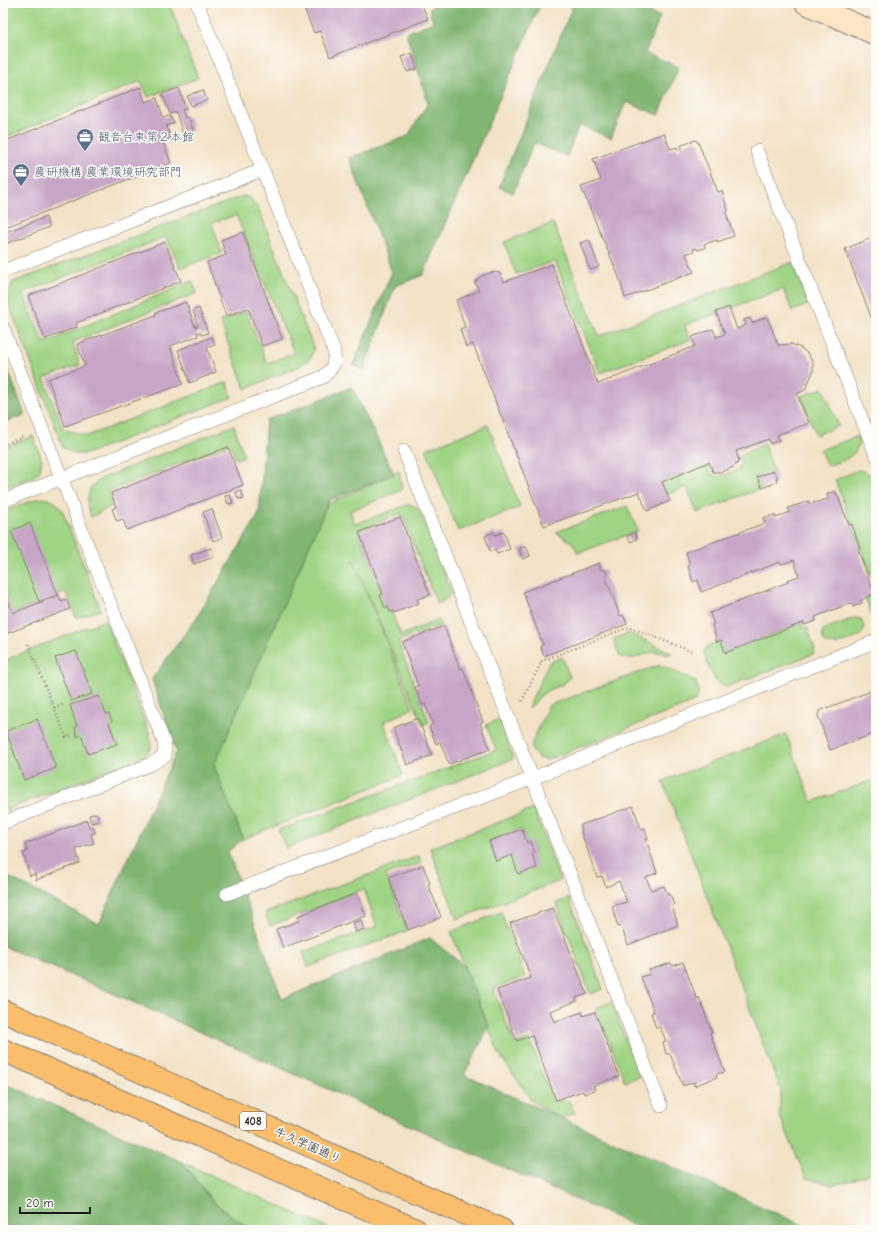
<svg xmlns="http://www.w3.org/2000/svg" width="879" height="1233" font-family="'Comic Neue','Klee One',sans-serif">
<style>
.green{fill:#a0d485;stroke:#5e7850;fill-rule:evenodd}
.forest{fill:#80b672;stroke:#4e6947}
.building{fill:#c7a5c7}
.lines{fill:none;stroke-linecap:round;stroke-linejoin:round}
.lane-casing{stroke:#887f71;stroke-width:14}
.secondary-casing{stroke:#887f71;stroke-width:24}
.highway-casing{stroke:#887f71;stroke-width:24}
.path{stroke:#887f71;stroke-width:2.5;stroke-dasharray:1 3;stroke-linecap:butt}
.lane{stroke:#fff;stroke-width:13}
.secondary{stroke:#fde5c5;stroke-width:22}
.highway{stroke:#fabe6d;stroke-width:22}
.labels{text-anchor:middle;stroke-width:3;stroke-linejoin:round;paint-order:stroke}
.shield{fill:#fdfcf7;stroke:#605f5e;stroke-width:1}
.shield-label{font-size:11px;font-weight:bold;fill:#1c1c1c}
.service-label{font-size:12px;fill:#4e5e75;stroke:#fdfcf7;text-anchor:start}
.street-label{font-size:12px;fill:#1c1c1c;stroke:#fdfcf7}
</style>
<rect width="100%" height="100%" fill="#fdfcf7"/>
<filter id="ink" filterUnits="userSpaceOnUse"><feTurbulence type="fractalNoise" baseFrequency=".025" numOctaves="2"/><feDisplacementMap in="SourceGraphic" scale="8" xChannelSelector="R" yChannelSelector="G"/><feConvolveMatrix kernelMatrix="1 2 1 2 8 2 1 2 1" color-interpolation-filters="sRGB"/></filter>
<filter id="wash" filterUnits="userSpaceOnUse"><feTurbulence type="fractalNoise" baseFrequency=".012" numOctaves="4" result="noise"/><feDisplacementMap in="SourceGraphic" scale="16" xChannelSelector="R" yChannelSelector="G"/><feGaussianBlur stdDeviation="0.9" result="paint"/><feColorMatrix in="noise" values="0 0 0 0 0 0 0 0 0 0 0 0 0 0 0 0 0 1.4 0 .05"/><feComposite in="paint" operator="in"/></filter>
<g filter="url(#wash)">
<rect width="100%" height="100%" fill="#f3e2c6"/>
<path class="green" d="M 3,3 L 169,3 L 198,78 L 148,97 L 141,81 L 4,138 Z
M 243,196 L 248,197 L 257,205 L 314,349 L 311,358 L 298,367 L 245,389 L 220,321 L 246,312 L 267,363 L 294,353 L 236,215 L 212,223 L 222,253 L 180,268 L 166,237 L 23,293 L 44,343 L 192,281 L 197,293 L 73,342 L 80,365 L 44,378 L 63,429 L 87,436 L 227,382 L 232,397 L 86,454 L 74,454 L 63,447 L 7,299 L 10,289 L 13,282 Z
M 553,223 L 599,336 L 793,262 L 808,305 L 792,311 L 783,289 L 685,325 L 690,340 L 600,373 L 555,261 L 516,274 L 504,242 Z
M 823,388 L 839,426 L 816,435 L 801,396 Z
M 234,425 L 244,456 L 236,459 L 230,444 L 109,491 L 112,506 L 91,517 L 87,504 L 90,488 L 100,479 Z
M 488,425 L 520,507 L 458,531 L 426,449 Z
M 33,436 L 42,460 L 40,471 L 31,478 L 3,488 L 3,448 Z
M 858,436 L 860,442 C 853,460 843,460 827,466 L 820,450 Z
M 764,444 L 774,471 L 757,477 L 762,488 L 697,513 L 687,487 L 667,494 L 662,482 L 707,465 L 711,474 L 719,477 L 738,470 L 742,464 L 739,455 Z
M 858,470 C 871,472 871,476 876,487 L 876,588 L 835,480 Z
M 399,471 L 402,490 L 350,511 L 355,524 L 410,504 L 419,509 L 452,593 L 445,600 L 437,604 L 401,513 L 358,531 L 401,635 L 439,620 L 441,625 L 398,641 L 429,722 L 423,725 L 353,559 L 413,708 L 384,722 L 403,775 L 243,839 L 213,767 L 329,500 L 330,503 Z
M 42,498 C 52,499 56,502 62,510 L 101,610 L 76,618 L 66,592 L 3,617 L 3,512 L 33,500 Z
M 627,506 L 638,531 L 578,553 L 573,543 L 556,532 Z
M 876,594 L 876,624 L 865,598 Z
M 855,618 L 861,619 C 868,633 861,636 848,641 C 839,644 833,647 824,642 L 822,635 L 824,629 Z
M 105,620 L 150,735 L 151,748 L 144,756 L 6,810 L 3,802 L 3,661 Z
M 802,623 L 803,628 L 807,627 L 815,649 L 813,654 L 726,687 L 717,683 L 707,664 L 704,651 L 709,645 L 721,640 L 725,652 Z
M 629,633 L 672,653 L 667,655 C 647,645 639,664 620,657 L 613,639 Z
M 562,657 L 570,677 C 564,687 553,686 544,693 C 536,698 537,703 528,708 L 549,662 Z
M 660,665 L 695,681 C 699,690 700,694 694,702 L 547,760 L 538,758 L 532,750 L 532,743 L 549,705 Z
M 500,719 L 513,759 L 286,848 L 278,830 L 496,750 L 486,725 Z
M 786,734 L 812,802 L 876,779 L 876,1171 L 849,1181 L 832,1185 L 806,1178 L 779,1114 L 781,1091 L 663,781 Z
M 534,809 L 560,881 L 457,919 L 430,848 ZM 522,829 L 527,843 L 531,842 L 535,853 L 532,854 L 519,874 L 512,855 L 496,861 L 489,841 Z
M 419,856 L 421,863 L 386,875 L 407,931 L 308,967 L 303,952 L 377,927 L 364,889 L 270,926 L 265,913 Z
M 569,898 L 603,989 L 590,994 L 556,903 Z
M 501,912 L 525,977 L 493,989 L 515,1044 L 530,1040 L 553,1101 L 569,1101 L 575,1113 L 560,1118 L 532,1101 L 499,1054 L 451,932 Z
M 611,1002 L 640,1076 L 625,1082 L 596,1008 Z
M 182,1162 L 332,1230 L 248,1230 L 244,1225 L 213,1202 Z"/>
<path class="forest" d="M 434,3 L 541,3 L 423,275 L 395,286 L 364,370 L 353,365 L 392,272 L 349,158 L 408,136 L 428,103 L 406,33 L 433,22 L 429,9 L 435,6 Z
M 574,3 L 625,3 L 660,17 L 645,53 L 679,67 L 659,115 L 626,102 L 611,138 L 579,125 L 567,156 L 534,143 L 513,193 L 499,187 Z
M 3,356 L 25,415 L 3,423 Z
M 352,387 L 394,474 L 329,500 L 214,766 L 243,839 L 228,851 L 282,999 L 430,938 L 464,966 L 489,1027 L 464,1075 L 814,1230 L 644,1230 L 126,999 L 3,946 L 3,874 L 99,924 L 176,752 L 152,679 L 197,617 L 259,514 L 266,420 Z
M 8,1085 L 182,1162 L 213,1202 L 244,1225 L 248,1230 L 3,1230 L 3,1098 Z"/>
<g id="blocks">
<path class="building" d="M 302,3 L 421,3 L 428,19 L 330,57 L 320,31 L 314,33 Z
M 412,53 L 417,69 L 407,72 L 401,57 Z
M 141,87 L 145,102 L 157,98 L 163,117 L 170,116 L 174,123 L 166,126 L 171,138 L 163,142 L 171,163 L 3,228 L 3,142 Z
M 179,88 L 186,109 L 182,110 L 185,118 L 189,117 L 193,130 L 183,134 L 176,112 L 170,114 L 162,94 Z
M 203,90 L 207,100 L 191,106 L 187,96 Z
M 664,133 L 670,149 L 677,147 L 678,150 L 681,149 L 680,146 L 695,140 L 698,142 L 718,192 L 722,191 L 728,211 L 726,213 L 734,236 L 717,242 L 717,240 L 704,244 L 705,248 L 697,250 L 696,248 L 693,249 L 694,251 L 686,254 L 694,272 L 625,298 L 619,277 L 581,187 L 601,180 L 593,159 Z
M 46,217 L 49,227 L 3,245 L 3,233 Z
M 243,232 L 282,339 L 262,346 L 248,308 L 226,316 L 207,262 L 226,255 L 221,240 Z
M 876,236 L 876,330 L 845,249 Z
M 589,240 L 599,267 L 590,270 L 580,243 Z
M 165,242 L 181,281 L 76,323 L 77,327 L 45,339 L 28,296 Z
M 552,264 L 598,384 L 695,346 L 692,337 L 713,329 L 716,337 L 725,334 L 716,312 L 729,307 L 737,329 L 746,325 L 744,320 L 750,318 L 752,323 L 767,317 L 778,345 L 791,344 L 801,348 L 808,354 L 813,363 L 813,372 L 805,390 L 797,394 L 809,423 L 777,435 L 779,440 L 770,444 L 769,439 L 736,451 L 739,461 L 734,467 L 721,472 L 713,472 L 709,462 L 662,482 L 670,501 L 647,511 L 639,492 L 544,526 L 473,344 L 466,347 L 460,329 L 465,327 L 456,300 L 479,291 L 475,282 L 481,276 L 493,272 L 500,273 L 504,282 Z
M 186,302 L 195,327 L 198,326 L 193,310 L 199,308 L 208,333 L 202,335 L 200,332 L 197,333 L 198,336 L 170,346 L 183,384 L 65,426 L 48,379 L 85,366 L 77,344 L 156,315 L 155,313 Z
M 212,337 L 215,345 L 207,348 L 216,372 L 190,383 L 178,350 Z
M 228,447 L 243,485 L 127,530 L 123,519 L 117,521 L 112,509 L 116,507 L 111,493 Z
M 774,471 L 778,478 L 776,478 L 777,482 L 762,488 L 757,477 Z
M 241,490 L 244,498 L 238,499 L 236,492 Z
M 835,491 L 836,494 L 837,494 L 849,525 L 852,524 L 860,549 L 858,549 L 874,594 L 861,600 L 862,603 L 853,607 L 851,603 L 815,617 L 816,621 L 804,625 L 804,622 L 802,623 L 725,653 L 721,640 L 717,642 L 712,625 L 714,624 L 710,613 L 788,582 L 787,580 L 799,576 L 794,560 L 781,564 L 780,562 L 701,592 L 698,580 L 693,582 L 688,566 L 690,565 L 686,552 L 765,523 L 763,518 L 775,515 L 776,518 L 790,512 L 788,508 L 809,501 L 810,504 L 828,499 L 827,494 Z
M 230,495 L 233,503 L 228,504 L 225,496 Z
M 212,509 L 222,538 L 213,541 L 203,512 Z
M 400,517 L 430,595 L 417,599 L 419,603 L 394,613 L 393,611 L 390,612 L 388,607 L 385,608 L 380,595 L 383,594 L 359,532 Z
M 30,523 L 58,595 L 39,602 L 11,531 Z
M 494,532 L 495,535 L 504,532 L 510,549 L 497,554 L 495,550 L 490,551 L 485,536 Z
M 635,533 L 637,539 L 630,542 L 627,536 Z
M 526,546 L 530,556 L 523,559 L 519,549 Z
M 211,548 L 214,557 L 194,564 L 191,555 Z
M 599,563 L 601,570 L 605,569 L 607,575 L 605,576 L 620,616 L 623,615 L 627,624 L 544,656 L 540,646 L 543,645 L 523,592 Z
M 3,587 L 13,613 L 59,595 L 61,601 L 66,599 L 70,609 L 3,635 Z
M 444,626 L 460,669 L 463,668 L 483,722 L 480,723 L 490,749 L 449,764 L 440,742 L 436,744 L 429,726 L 433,724 L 425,704 L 422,705 L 415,687 L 418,686 L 402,642 Z
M 76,651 L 92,694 L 71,701 L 55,658 Z
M 871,691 L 872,694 L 876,692 L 876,733 L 830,750 L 818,715 L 819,711 Z
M 99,696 L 106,714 L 109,714 L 112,721 L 109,723 L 117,744 L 88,754 L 81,735 L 77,737 L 75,728 L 77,727 L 70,705 Z
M 418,718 L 432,755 L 407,765 L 393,728 Z
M 37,719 L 56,768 L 24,780 L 6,731 Z
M 633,806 L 641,829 L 645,828 L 648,839 L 646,839 L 657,873 L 646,877 L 651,890 L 664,886 L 668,895 L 670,894 L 674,905 L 672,906 L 678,925 L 628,945 L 621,926 L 618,927 L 612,906 L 627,902 L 619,881 L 606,887 L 602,876 L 597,877 L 581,832 L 582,831 L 581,825 Z
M 97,813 L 99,821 L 91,823 L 89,815 Z
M 87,820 L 89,827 L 93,826 L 95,833 L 91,834 L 94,843 L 76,849 L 80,863 L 36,880 L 35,874 L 30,876 L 23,853 L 27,852 L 25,844 Z
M 522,829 L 527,843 L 531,841 L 535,853 L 532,854 L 537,868 L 518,874 L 512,855 L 496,861 L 489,841 Z
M 423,865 L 430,883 L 428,884 L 441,917 L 408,930 L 388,878 Z
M 357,893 L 366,916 L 283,948 L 276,929 L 299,921 L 298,916 Z
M 553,908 L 587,994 L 576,998 L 577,1001 L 550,1011 L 554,1022 L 582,1012 L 583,1016 L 595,1012 L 619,1076 L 593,1086 L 595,1090 L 584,1094 L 583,1091 L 556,1100 L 532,1035 L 517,1041 L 497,990 L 531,978 L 510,923 Z
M 361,920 L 364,929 L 356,932 L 353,923 Z
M 683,962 L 697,999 L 699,997 L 712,1032 L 710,1033 L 725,1072 L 716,1074 L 717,1077 L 694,1086 L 694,1082 L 683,1086 L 670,1054 L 666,1054 L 663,1042 L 666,1041 L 660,1027 L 656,1028 L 651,1013 L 654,1012 L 641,977 L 650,974 L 649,970 L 671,963 L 673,966 Z"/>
</g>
</g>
<g filter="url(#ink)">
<use href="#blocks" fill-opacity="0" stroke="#887f71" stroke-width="1"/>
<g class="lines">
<defs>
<path id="lane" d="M 757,151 L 876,455
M 3,271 L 262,170
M 3,328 L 164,742 L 165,756 L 151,764 L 3,823
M 404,451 L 661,1106
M 3,501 L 323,377 C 333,368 335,365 334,351 L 197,3
M 227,894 L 533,778 L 876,641"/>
<path id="secondary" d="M 806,3 L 876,34"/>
<path id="highway" d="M 3,1011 L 502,1230
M 3,1050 L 416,1230"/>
</defs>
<use href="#lane" class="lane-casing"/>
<use href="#secondary" class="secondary-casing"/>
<use href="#highway" class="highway-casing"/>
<path class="path" d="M 3,445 L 25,436
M 28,644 L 66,737 L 73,735
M 522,701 L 542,661 L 629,627 L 691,651
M 54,708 L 64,704"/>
<use href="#lane" class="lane"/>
<use href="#secondary" class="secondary"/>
<use href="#highway" class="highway"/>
</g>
</g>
<defs>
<symbol id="office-pin" viewBox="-11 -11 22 30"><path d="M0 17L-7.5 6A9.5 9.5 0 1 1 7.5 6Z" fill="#5c6f8a" stroke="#fdfcf7"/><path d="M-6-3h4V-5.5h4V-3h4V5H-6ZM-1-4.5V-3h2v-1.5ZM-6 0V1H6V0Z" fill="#fff"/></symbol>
</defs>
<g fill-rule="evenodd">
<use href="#office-pin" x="75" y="127" width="20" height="27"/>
<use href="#office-pin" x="11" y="162" width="20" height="27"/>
</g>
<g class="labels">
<rect class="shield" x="240" y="1112" width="26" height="18" rx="3"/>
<g class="shield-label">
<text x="253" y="1125">408</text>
</g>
<g class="service-label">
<text x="98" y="141">観音台東第２本館</text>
<text x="34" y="176">農研機構 農業環境研究部門</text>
</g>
<g class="street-label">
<text transform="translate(308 1145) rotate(24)" y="4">牛久学園通り</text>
</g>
</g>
<rect width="879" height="1233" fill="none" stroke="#fdfcf7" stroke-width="16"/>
<path d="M20 1207v6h70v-6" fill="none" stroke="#1c1c1c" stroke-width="2"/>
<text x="26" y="1207" font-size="12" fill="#1c1c1c" stroke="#fdfcf7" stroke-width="3" paint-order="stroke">20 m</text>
</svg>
